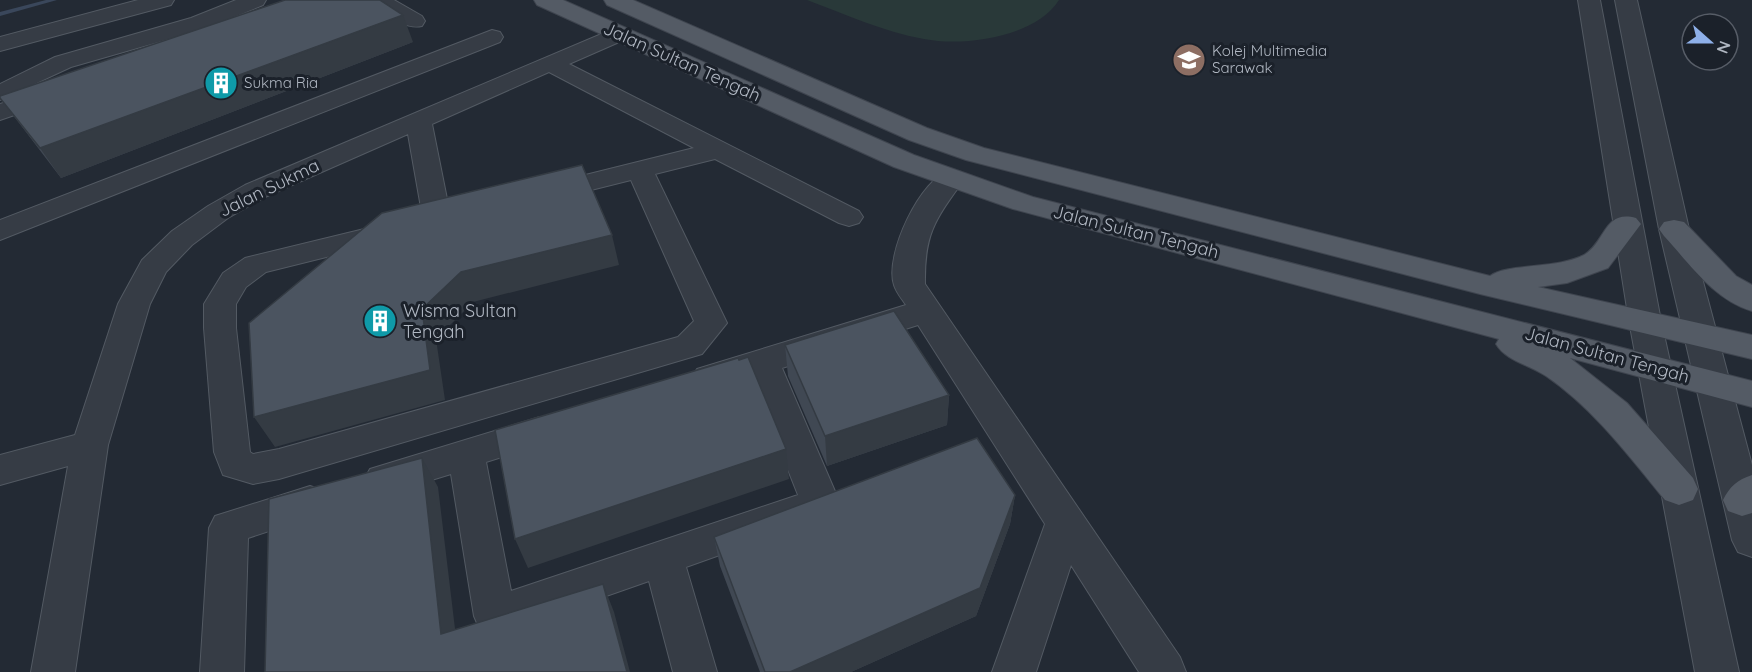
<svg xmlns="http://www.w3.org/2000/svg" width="1752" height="672" font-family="Quicksand,sans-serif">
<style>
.green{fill:#293939}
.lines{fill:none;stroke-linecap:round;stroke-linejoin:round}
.stream{fill:#3a475b;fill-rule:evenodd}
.minor-casing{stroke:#535a63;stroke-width:2}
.major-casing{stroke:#3f454f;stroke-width:2}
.minor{fill:#363c45;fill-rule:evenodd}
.major{fill:#545b65;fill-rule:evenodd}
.wall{fill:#404853}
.shaded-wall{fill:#343b43}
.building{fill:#4b5460;stroke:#343b43;stroke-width:1.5}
.labels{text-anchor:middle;stroke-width:6;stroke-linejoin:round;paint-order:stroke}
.far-poi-label{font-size:15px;fill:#b0b7c2;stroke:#1b212a;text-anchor:start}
.street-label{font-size:18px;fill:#b0b7c2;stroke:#1b212a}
.poi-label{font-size:18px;fill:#b0b7c2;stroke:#1b212a;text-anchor:start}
</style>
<rect width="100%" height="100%" fill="#232a34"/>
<path class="green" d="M 807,0 L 1059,0 C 1036,37 964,47 924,39 C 884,32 845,14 807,0 Z"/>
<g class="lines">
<path class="stream" d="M 46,0 L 57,0 L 0,16 L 0,12 Z"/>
<defs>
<path id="minor" d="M 138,0 L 174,0 L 171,5 L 0,51 L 0,37 Z
M 236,0 L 266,0 L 263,5 L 207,28 L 71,67 L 0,100 L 0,84 L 55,57 L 191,18 Z
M 368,0 L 394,0 L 422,16 L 425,21 L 422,26 C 404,30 386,14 371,5 Z
M 1578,0 L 1600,0 L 1661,321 L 1739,672 L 1695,672 L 1629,321 Z
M 1615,0 L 1637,0 L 1689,229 L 1752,465 L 1752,557 L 1738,552 L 1732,540 L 1659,229 Z
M 618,27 L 626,29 L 629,34 L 626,39 L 569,64 L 859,211 L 863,217 L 859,223 L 849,226 L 839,223 L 715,159 L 655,174 L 727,323 L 702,354 L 279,479 L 253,484 L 223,475 L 214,452 L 204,328 L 204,304 L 223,273 L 245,258 L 389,223 L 399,225 L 404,232 L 399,239 L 266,272 L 246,287 L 236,304 L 236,328 L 250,452 L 253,454 L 279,449 L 678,337 L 694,321 L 631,180 L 547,201 L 537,199 L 533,193 L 537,187 L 694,148 L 549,72 L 432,124 L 451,219 L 447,225 L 437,228 L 427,225 L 423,219 L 408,134 L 265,197 L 228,218 L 192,245 L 166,272 L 150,304 L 108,445 L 75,672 L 31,672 L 68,466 L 0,485 L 0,455 L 75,435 L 118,304 L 142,260 L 172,231 L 208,206 L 245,185 Z
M 492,30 L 500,32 L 503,37 L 500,42 L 0,240 L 0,220 Z
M 49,88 L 58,90 L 61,95 L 58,100 L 0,120 L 0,104 Z
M 951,170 L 961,172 L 965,178 C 936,219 924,232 925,284 L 1180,657 L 1186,672 L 1139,672 L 1071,565 L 1036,672 L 992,672 L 1045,524 L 918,325 L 782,368 L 840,503 L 835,514 L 686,567 L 717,672 L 673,672 L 649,581 L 495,635 L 480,630 L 474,616 L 451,474 L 383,495 L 370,491 L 364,480 L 370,469 L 540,417 L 553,421 L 558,431 L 553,441 L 486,462 L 511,591 L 798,495 L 751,377 L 709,391 L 697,387 L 692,378 L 697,369 L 906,305 C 902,299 896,292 894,285 C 884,255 921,177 951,170 Z
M 310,486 L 324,491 L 329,502 L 324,513 L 248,538 L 244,672 L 200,672 L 209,528 L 215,516 Z"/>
<path id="major" d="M 534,0 L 563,0 L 914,155 L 1033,197 L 1752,381 L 1752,407 L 1570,358 L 1627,403 L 1693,478 L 1698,489 L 1693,500 L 1679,505 L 1665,500 C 1629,456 1594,409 1546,376 C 1530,365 1506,361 1496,344 L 1499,339 L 1013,209 L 894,167 L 537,5 Z
M 604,0 L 633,0 L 927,128 L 984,148 L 1490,276 C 1507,263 1558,269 1584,255 C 1606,242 1604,209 1636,218 L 1641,224 L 1608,268 L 1567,283 L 1538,287 L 1752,335 L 1752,359 L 1480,294 L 966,160 L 909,140 L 607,5 Z
M 1674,220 L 1684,222 L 1736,276 L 1752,285 L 1752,311 C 1714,300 1689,263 1664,236 L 1659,229 L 1664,222 Z
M 1752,475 L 1752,513 L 1742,516 L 1728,511 L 1723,500 C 1730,486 1737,480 1752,475 Z"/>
</defs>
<use href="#minor" class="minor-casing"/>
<use href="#major" class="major-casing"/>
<use href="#minor" class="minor"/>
<use href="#major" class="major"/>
</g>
<path class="wall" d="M 413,42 L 61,178 L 0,98 Z
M 785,345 L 949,395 L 947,425 L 827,466 L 788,376 Z
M 1015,495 L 1010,524 L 976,616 L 851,672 L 760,672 L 720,566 L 714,537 Z"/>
<path class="shaded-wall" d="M 403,15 L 413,42 L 61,178 L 40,148 Z
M 612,235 L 619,265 L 473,302 L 436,339 L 445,400 L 275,447 L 254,417 L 422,309 L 461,272 Z
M 949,395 L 947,425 L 827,466 L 825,436 Z
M 786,449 L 789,479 L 528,568 L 515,539 Z
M 422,458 L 438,487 L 459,662 L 441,634 Z
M 1015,495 L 1010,524 L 976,616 L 851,672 L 790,672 Z
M 603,584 L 614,612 L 630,672 L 627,672 Z"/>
<path class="building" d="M 285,0 L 380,0 L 403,15 L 40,148 L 0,98 L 0,96 Z
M 582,165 L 612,235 L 461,272 L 422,309 L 430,370 L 254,417 L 249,323 L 382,213 Z
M 894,311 L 949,395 L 825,436 L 785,345 Z
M 748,357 L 786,449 L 515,539 L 495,430 L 738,358 L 739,360 Z
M 977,438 L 1015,495 L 980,588 L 790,672 L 765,672 L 714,537 Z
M 422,458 L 441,634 L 603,584 L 627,672 L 265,672 L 269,499 Z"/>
<defs>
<symbol id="university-disc" viewBox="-11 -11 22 22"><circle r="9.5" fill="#8d6e63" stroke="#1b212a"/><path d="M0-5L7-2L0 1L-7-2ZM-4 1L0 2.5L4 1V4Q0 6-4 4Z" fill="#fff"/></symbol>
<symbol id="building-disc" viewBox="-11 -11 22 22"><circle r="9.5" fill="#0f9aa8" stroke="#1b212a"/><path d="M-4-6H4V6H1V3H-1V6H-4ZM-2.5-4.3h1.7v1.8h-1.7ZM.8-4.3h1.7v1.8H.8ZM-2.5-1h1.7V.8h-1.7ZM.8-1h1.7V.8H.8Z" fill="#fff"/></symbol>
</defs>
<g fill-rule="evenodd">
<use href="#university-disc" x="1170" y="41" width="38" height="38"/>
<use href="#building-disc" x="202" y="64" width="38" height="38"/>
<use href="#building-disc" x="361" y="302" width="38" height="38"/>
</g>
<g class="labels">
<g class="far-poi-label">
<text x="1212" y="56">Kolej Multimedia<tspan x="1212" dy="17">Sarawak</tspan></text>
<text x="244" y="88">Sukma Ria</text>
</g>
<g class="street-label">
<text transform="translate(682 62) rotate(24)" y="6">Jalan Sultan Tengah</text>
<text transform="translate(269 188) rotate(-26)" y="6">Jalan Sukma</text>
<text transform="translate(1136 232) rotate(14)" y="6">Jalan Sultan Tengah</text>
<text transform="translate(1607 355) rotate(15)" y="6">Jalan Sultan Tengah</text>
</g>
<g class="poi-label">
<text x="403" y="317">Wisma Sultan<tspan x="403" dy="21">Tengah</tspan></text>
</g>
</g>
<g transform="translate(1710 42) rotate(111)"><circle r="28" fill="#1b212a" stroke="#575d67" stroke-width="1.5"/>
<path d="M0-4.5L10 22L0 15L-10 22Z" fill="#8eb0e9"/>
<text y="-9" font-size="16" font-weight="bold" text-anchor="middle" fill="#b0b7c2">N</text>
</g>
</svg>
